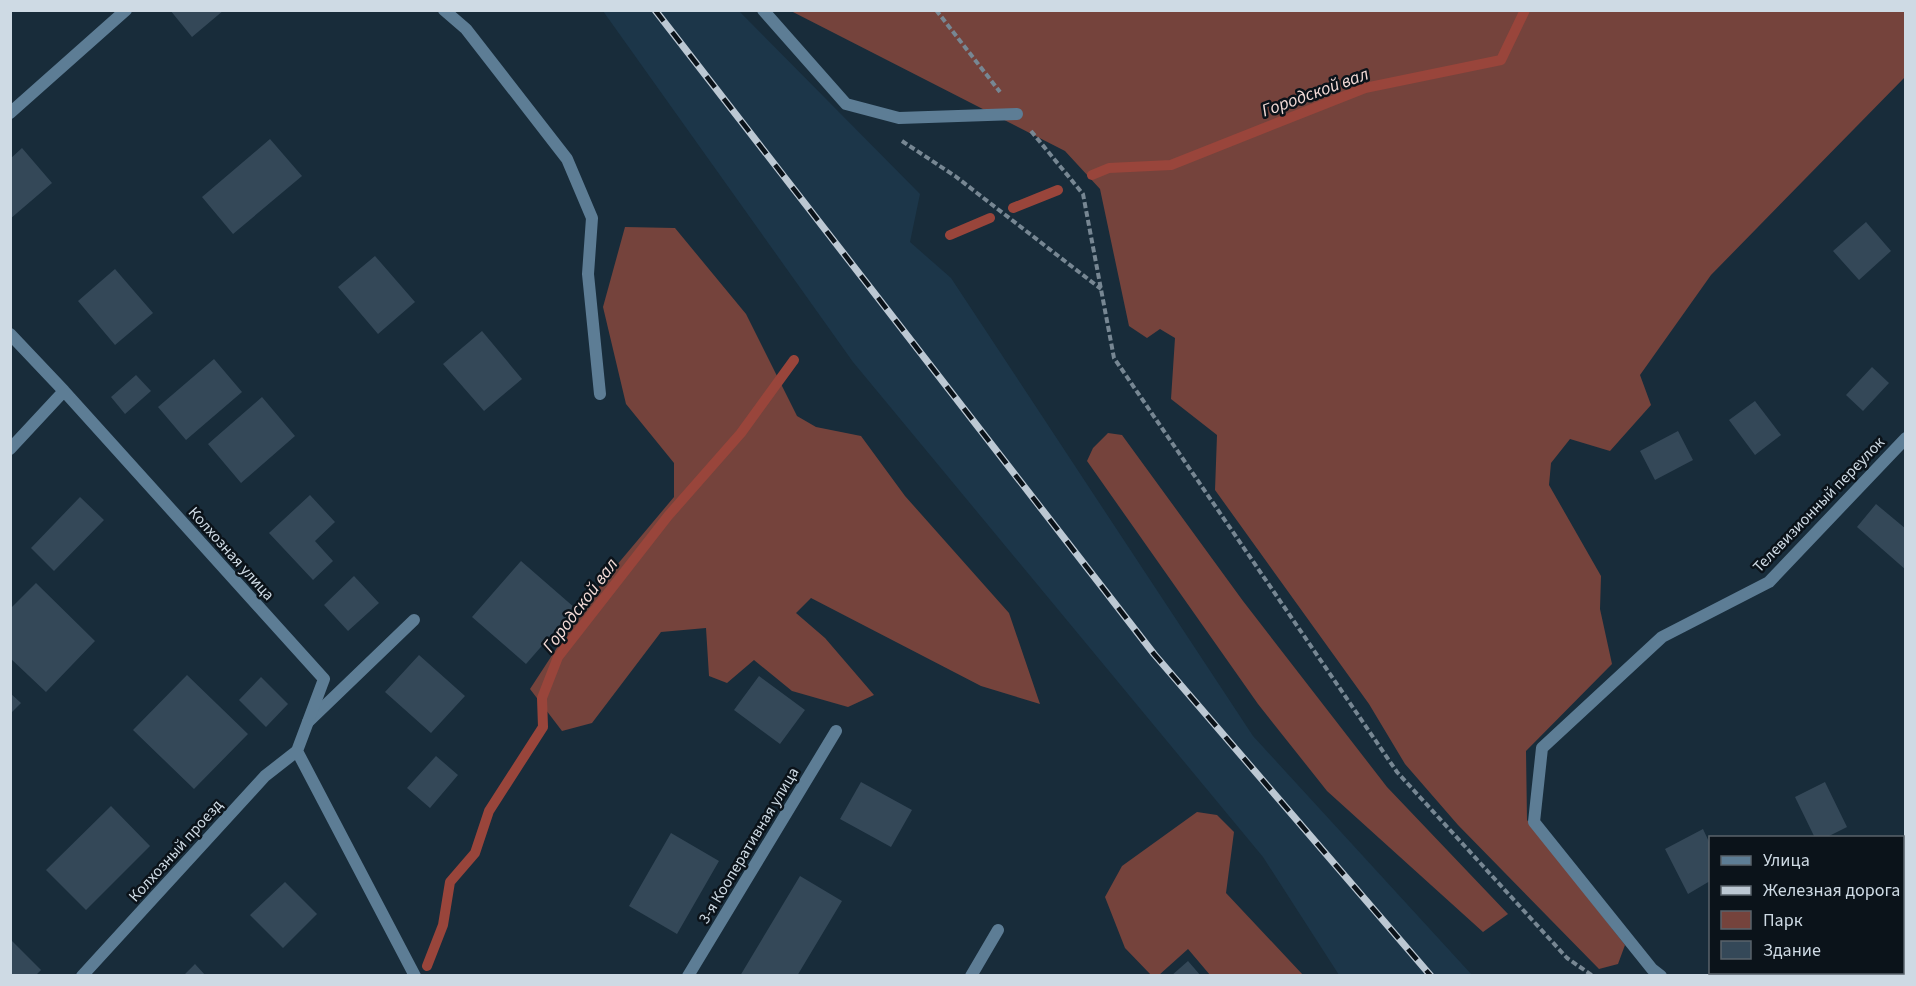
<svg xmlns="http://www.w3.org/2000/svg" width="1916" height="986" font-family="'Source Sans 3',sans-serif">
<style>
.built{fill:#1c3649}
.green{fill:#75433c}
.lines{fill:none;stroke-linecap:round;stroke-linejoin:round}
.stream{stroke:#99453b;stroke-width:10}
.building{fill:#344858}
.path{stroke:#778793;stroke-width:4;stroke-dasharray:6 3;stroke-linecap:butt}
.lane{stroke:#5d7d95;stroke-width:12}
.street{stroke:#5d7d95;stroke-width:12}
.rail-casing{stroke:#bcc8d3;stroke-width:7}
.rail{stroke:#0b131a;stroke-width:4.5;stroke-dasharray:14;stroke-linecap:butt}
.labels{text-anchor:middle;stroke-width:5;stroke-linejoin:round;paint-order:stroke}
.street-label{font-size:16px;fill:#cedae4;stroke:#0b131a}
.water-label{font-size:18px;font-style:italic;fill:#f4dbd7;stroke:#0b131a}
</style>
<rect width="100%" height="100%" fill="#182c3a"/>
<path class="built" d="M 603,11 L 739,11 L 920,194 L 910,242 L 951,278 L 1253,736 L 1472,975 L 1339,975 L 1263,857 L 853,362 Z"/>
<path class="green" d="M 791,11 L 1905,11 L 1905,77 L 1711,275 L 1640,375 L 1651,405 L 1610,451 L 1570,439 L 1551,463 L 1549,485 L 1601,576 L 1600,609 L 1612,664 L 1526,751 L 1527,820 L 1625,945 L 1618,964 L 1599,969 L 1458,825 L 1405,764 L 1369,704 L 1215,490 L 1217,435 L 1171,399 L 1175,338 L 1160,329 L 1147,338 L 1129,326 L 1100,189 L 1065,151 Z
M 625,227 L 675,228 L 746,314 L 797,416 L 816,427 L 861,436 L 905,496 L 1009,613 L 1040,704 L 981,686 L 811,598 L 796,613 L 825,638 L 874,695 L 848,707 L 792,691 L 754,660 L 727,683 L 709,676 L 706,628 L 661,632 L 592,723 L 562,731 L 530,689 L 590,597 L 674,497 L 674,463 L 626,404 L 603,307 Z
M 1108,433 L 1122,435 L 1243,601 L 1387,787 L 1508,914 L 1483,932 L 1327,791 L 1258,704 L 1087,461 L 1093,448 Z
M 1197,812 L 1217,815 L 1234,832 L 1226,893 L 1303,975 L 1210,975 L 1188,949 L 1159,975 L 1151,975 L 1125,948 L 1105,897 L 1122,866 Z"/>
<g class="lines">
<path class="stream" d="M 1092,175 L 1109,168 L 1171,165 L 1365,88 L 1501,60 L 1525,10
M 1013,208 L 1058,190
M 950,235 L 990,218
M 427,966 L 443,925 L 450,882 L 475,853 L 489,811 L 543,727 L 542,698 L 558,657 L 668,516 L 741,433 L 794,360"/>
</g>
<path class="building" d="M 170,10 L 224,10 L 192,37 Z
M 270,139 L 302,176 L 233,234 L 202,197 Z
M 22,148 L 52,183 L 10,219 L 10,159 Z
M 1866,222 L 1891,251 L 1859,280 L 1833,251 Z
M 375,256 L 415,302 L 378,334 L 338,287 Z
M 115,269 L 153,313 L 115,345 L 78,301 Z
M 482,331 L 522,379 L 484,411 L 443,364 Z
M 214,359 L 242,392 L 186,440 L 158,407 Z
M 1872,367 L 1889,383 L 1863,411 L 1846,395 Z
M 136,375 L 151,391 L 125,414 L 111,397 Z
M 262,397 L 295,436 L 241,483 L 208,444 Z
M 1755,401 L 1781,435 L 1755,455 L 1729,420 Z
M 1678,431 L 1693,460 L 1655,480 L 1640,451 Z
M 310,495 L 335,522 L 315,541 L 333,561 L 313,580 L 269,533 Z
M 80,497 L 104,520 L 54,571 L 31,548 Z
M 1876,504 L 1906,529 L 1906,570 L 1857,527 Z
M 521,561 L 575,608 L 526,664 L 472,617 Z
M 354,576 L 379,603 L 348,631 L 324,605 Z
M 36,583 L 95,641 L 46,692 L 10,658 L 10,609 Z
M 419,655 L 465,696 L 431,733 L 385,692 Z
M 187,675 L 248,734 L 194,789 L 133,730 Z
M 759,676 L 805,710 L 780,744 L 734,710 Z
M 261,677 L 288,704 L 266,727 L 239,700 Z
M 10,693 L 21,703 L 10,714 Z
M 436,756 L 458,775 L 430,808 L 407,788 Z
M 861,782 L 912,810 L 891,847 L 840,819 Z
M 1825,782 L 1847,827 L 1825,838 L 1815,838 L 1795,797 Z
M 111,806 L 150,846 L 86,910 L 46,870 Z
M 1703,829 L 1710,844 L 1710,881 L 1688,894 L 1665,849 Z
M 671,833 L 719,861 L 677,934 L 629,906 Z
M 800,876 L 842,901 L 797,976 L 740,976 Z
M 285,882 L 317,914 L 283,948 L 250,915 Z
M 10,939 L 41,970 L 35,976 L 10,976 Z
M 1188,961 L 1201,976 L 1171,976 Z
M 195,964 L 206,976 L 183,976 Z"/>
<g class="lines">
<path class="path" d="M 936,10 L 1000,92
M 1031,131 L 1083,194 L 1114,358 L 1397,772 L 1567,958 L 1593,976
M 902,141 L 955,176 L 1101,289"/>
<path class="lane" d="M 444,10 L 466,29 L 567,159 L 592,218 L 588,274 L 600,394
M 763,10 L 846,104 L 899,118 L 1017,114
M 10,113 L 126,10
M 308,722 L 414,620
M 971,976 L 998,930"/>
<path class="street" d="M 10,334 L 64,391
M 10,449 L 64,391 L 324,679 L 297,751
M 297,751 L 415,976
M 1902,897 L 1906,896
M 82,976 L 265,776 L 297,751
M 688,976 L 836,731
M 1661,976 L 1652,969 L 1534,822 L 1542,748 L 1662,637 L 1769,582 L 1906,438
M 1791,976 L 1793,972"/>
<defs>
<path id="rail" d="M 655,10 L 1154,654 L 1431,976"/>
</defs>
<use href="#rail" class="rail-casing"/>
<use href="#rail" class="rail"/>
</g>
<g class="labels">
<g class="street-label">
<text transform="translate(1818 504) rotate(-46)" y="6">Телевизионный переулок</text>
<text transform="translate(232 553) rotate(48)" y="6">Колхозная улица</text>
<text transform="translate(748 845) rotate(-59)" y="6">3-я Кооперативная улица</text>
<text transform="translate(175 850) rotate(-48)" y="6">Колхозный проезд</text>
</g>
<g class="water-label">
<text transform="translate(1315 92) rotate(-20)" y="6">Городской вал</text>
<text transform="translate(580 605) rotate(-53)" y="6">Городской вал</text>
</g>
</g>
<rect width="1916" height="986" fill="none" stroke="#cedae4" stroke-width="24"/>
<rect x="1709" y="836" width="195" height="138" fill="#0b131a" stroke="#59636b" stroke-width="1.5"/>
<rect x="1721" y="856" width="30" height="9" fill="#5d7d95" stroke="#59636b" stroke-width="1.5"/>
<text x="1763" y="866" font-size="18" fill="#cedae4">Улица</text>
<rect x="1721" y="886" width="30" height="9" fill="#bcc8d3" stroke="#59636b" stroke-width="1.5"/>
<text x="1763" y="896" font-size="18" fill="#cedae4">Железная дорога</text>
<rect x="1721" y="911" width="30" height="18" fill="#75433c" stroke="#59636b" stroke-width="1.5"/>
<text x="1763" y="926" font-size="18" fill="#cedae4">Парк</text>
<rect x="1721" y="941" width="30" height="18" fill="#344858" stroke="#59636b" stroke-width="1.5"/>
<text x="1763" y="956" font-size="18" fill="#cedae4">Здание</text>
</svg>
